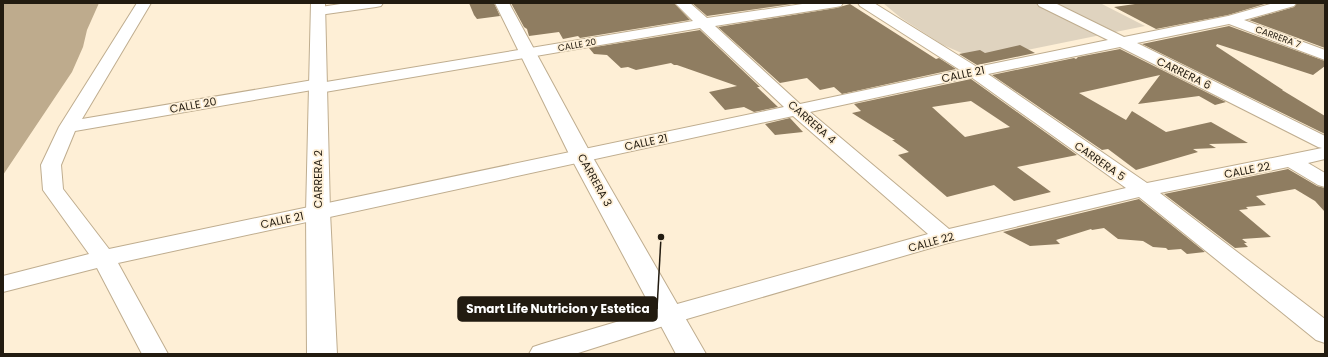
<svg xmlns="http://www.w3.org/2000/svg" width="1328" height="357" font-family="Poppins,sans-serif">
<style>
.green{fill:#dfd3bf}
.water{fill:#beab8d}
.building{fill:#8f7d61;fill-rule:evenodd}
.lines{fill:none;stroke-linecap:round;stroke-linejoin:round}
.minor-casing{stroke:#bfad8f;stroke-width:2}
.major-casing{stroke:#bfad8f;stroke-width:2}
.minor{fill:#fff;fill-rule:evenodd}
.major{fill:#fff;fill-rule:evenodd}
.labels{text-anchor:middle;stroke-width:3.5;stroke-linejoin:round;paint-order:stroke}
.far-street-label{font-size:9px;fill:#221b10;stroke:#feefd6}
.street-label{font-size:11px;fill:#221b10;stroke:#feefd6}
.leader{fill:none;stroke:#221b10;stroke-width:1.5}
.callout-dot{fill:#221b10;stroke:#feefd6;stroke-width:1.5}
.callout{fill:#221b10;stroke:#221b10;stroke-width:1.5}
.callout-label{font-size:12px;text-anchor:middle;font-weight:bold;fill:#fff}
</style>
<rect width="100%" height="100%" fill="#feefd6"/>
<path class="green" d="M 883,3 L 1100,3 L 1145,26 L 978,60 L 943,45 L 901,18 Z"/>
<path class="water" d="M 3,3 L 99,3 L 87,30 L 83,47 L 72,72 L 3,175 Z"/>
<path class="building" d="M 469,3 L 494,3 L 500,16 L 477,19 L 474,15 Z
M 511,3 L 674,3 L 690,20 L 580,38 L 578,36 L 563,39 L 559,32 L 529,36 L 527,29 L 524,27 Z
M 692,3 L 799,3 L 707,16 Z
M 1142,3 L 1268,3 L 1228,15 L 1156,29 L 1114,7 Z
M 1297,3 L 1325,3 L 1325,48 L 1249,20 L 1294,7 Z
M 850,4 L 936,59 L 939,58 L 956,69 L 842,94 L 834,87 L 820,90 L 807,78 L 780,83 L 718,27 L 836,8 Z
M 1229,26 L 1325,61 L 1325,66 L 1313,75 L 1217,44 L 1216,46 L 1283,90 L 1282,90 L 1325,116 L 1325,134 L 1142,44 Z
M 700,30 L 760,87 L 757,87 L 778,107 L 754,112 L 744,107 L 725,110 L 709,92 L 737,86 L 677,65 L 674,65 L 671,63 L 636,70 L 628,67 L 621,68 L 607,55 L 594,54 L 589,48 Z
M 1020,45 L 1035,53 L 977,65 L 959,54 L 980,50 L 985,53 Z
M 1120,49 L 1226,102 L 1215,105 L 1199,96 L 1138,104 L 1160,75 L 1079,93 L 1126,120 L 1132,111 L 1166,132 L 1211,122 L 1248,143 L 1209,144 L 1216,148 L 1193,149 L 1198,152 L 1136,170 L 1108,149 L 1102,150 L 992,75 L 1074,58 L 1076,59 L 1078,57 Z
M 971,79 L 1077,155 L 1017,167 L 1051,192 L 1014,201 L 994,185 L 947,197 L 898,155 L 909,152 L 892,140 L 895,140 L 852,113 L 861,111 L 854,104 ZM 971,101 L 1010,127 L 965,137 L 932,107 Z
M 790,118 L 803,132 L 775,135 L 765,124 Z
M 1288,169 L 1317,186 L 1325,188 L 1325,212 L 1315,201 L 1295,189 L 1256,196 L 1266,205 L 1246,207 L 1248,209 L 1239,210 L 1271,237 L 1242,239 L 1247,243 L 1244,243 L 1248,247 L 1235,248 L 1164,194 Z
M 1139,199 L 1205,252 L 1187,254 L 1181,249 L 1168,250 L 1166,248 L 1153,247 L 1143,241 L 1118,239 L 1104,228 L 1092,230 L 1091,229 L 1056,240 L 1060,244 L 1030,246 L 1003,232 Z"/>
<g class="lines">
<defs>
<path id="minor" d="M 137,3 L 151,3 L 82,119 L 319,79 L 326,82 L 693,21 L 675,3 L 690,3 L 707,18 L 809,3 L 843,3 L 841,6 L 836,7 L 715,26 L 800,104 L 960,70 L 860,6 L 858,3 L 874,3 L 977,67 L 1108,40 L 1039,6 L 1037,3 L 1055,3 L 1124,37 L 1228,16 L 1274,3 L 1296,3 L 1294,6 L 1244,20 L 1325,50 L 1325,60 L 1229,24 L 1137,43 L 1325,136 L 1325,159 L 1308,163 L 1325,173 L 1325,187 L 1318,185 L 1288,167 L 1160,193 L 1325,319 L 1325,343 L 1316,340 L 1139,197 L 948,243 L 673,323 L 575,354 L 529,354 L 533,347 L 542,344 L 670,306 L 928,234 L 793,116 L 118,263 L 168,354 L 142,354 L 97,268 L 3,292 L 3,276 L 89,254 L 43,190 L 41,165 L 59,127 ZM 700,28 L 784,107 L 109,249 L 63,189 L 61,165 L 75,131 L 312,90 L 319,93 ZM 1120,47 L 1318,147 L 1322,148 L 1147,183 L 988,74 ZM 971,77 L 1126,188 L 949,229 L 810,112 Z
M 347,3 L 383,3 L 381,6 L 376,7 L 319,15 L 314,14 L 312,11 L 314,8 Z"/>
<path id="major" d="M 311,3 L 325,3 L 330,212 L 337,354 L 307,354 L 306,212 Z
M 495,3 L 509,3 L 592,156 L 706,354 L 676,354 L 570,156 Z"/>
</defs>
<use href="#minor" class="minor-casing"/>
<use href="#major" class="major-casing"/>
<use href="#minor" class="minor"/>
<use href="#major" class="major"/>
</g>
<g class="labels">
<g class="far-street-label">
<text transform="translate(1278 37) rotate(20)" y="3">CARRERA 7</text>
<text transform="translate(577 45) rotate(-10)" y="3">CALLE 20</text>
</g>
<g class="street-label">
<text transform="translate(1184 73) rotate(26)" y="4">CARRERA 6</text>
<text transform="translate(963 74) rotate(-12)" y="4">CALLE 21</text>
<text transform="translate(193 105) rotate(-10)" y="4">CALLE 20</text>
<text transform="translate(812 122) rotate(41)" y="4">CARRERA 4</text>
<text transform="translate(646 142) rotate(-12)" y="4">CALLE 21</text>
<text transform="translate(1100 161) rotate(35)" y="4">CARRERA 5</text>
<text transform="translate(1247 170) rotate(-11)" y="4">CALLE 22</text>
<text transform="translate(318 179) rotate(-90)" y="4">CARRERA 2</text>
<text transform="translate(595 180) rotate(61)" y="4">CARRERA 3</text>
<text transform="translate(282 220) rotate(-12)" y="4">CALLE 21</text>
<text transform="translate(931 242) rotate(-15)" y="4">CALLE 22</text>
</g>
</g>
<path class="leader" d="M661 237L657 309"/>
<circle class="callout-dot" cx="661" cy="237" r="4"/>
<rect class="callout" x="458" y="297" width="199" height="24" rx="4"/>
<g class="callout-label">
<text x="558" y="313">Smart Life Nutricion y Estetica</text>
</g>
<rect width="1328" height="357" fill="none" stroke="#221b10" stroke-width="8"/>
</svg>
